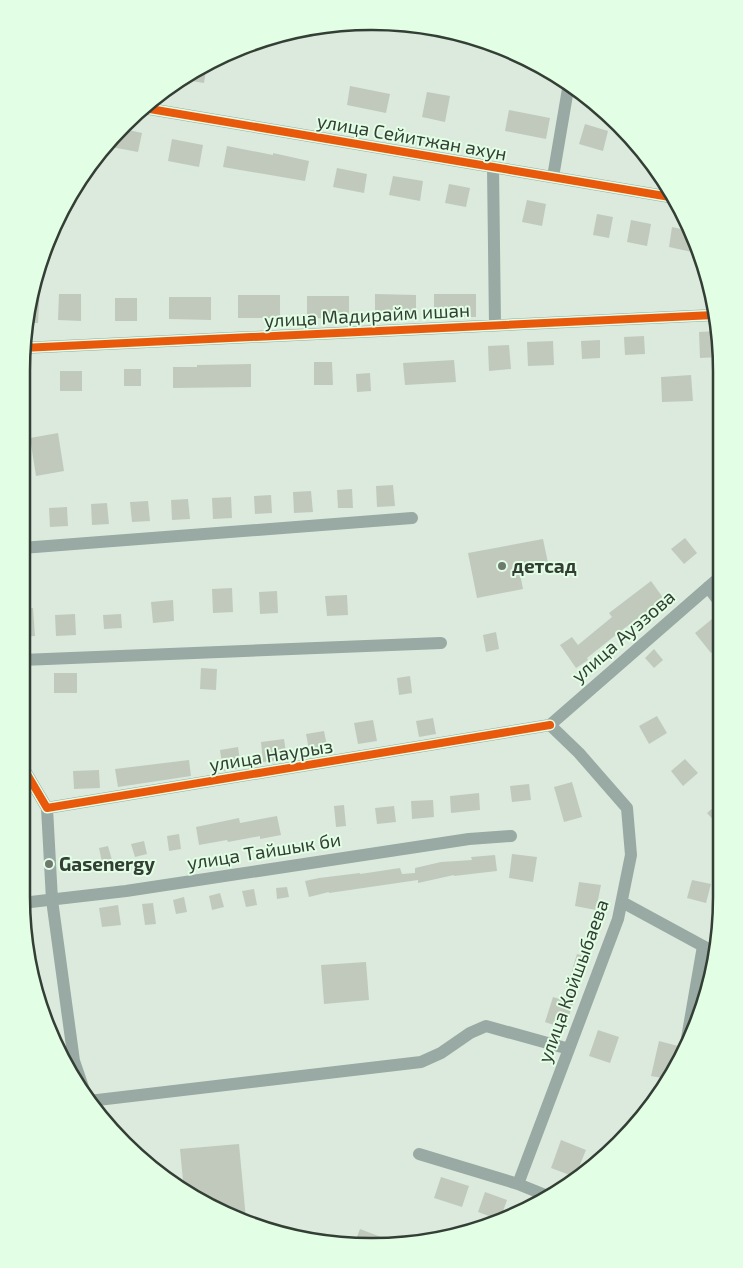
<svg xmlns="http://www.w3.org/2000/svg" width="743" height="1268" font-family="'Exo 2',sans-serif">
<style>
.building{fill:#c1c9bd}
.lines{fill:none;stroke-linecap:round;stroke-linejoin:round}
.minor{stroke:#99a9a3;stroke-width:12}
.cycleway-casing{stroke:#e2fee5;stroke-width:11}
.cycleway{stroke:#e8590c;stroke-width:8}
.poi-dot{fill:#6e7a6f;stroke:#e2fee5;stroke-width:2}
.labels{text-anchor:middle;stroke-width:4;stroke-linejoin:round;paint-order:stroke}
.street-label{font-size:19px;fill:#333e34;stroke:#e2fee5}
.poi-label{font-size:19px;font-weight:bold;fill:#333e34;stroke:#e2fee5;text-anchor:start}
.rim{fill:none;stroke:#333e34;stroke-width:2.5}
</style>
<rect width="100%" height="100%" fill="#dbeadd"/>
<path class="building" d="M 207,64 L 204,83 L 179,79 Z
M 350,86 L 390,94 L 386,113 L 347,105 Z
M 427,92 L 450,96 L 445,122 L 422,117 Z
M 509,110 L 550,118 L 546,139 L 505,131 Z
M 585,124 L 608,131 L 603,151 L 579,144 Z
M 120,128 L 142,133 L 138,152 L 106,146 Z
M 172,139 L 203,145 L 199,167 L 168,161 Z
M 227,146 L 273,155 L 273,153 L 309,161 L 305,181 L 223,167 Z
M 337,168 L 367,174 L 364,193 L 333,187 Z
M 393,176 L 423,181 L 420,201 L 389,195 Z
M 449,184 L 470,188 L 466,207 L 445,203 Z
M 527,200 L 546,204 L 542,226 L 522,222 Z
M 597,214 L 613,217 L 609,238 L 593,235 Z
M 631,220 L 651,224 L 647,246 L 627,242 Z
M 672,227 L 690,231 L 694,240 L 692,252 L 669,247 Z
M 34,287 L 40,288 L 38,323 L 27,323 Z
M 59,294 L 81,294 L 81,321 L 58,320 Z
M 375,294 L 416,295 L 416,317 L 375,317 Z
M 434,294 L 476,294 L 476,317 L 434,317 Z
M 238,295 L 280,295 L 280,318 L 238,318 Z
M 307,296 L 349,296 L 349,319 L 307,318 Z
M 169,297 L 211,297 L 211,320 L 169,319 Z
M 115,298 L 137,298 L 137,321 L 115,321 Z
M 718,331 L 721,357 L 700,358 L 699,332 Z
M 644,336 L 645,354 L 625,355 L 624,337 Z
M 600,340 L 600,358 L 582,359 L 581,341 Z
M 553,341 L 554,365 L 528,366 L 527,342 Z
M 509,345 L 511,369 L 489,371 L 488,346 Z
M 454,360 L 456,382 L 405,385 L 403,363 Z
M 314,362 L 332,362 L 333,385 L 314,385 Z
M 251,364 L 251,387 L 173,388 L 173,367 L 197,367 L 197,365 Z
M 124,369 L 141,369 L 141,386 L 124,386 Z
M 60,371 L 82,371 L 82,391 L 60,391 Z
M 370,373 L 371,391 L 357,392 L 356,374 Z
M 691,375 L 693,401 L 662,402 L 661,377 Z
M 58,433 L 64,471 L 36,476 L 30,438 Z
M 393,485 L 395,506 L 377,507 L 376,486 Z
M 352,489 L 353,508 L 338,508 L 337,490 Z
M 311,491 L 313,512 L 294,513 L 293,492 Z
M 271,495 L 272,513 L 255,514 L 254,496 Z
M 231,497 L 232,518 L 213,519 L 212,498 Z
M 188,499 L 190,519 L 172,520 L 171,500 Z
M 148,501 L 150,521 L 132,522 L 130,502 Z
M 107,503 L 109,524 L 92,525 L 91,504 Z
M 67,507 L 68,526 L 50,527 L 49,508 Z
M 685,538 L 697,553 L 684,564 L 671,549 Z
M 543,539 L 548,563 L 519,569 L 523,589 L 477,598 L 468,553 Z
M 651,581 L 664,599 L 622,630 L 587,658 L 588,660 L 576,668 L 560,645 L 572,637 L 578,645 L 612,617 L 609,613 Z
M 232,588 L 233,612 L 213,613 L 212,589 Z
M 277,591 L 278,613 L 260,614 L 259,592 Z
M 347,595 L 348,615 L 327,616 L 325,596 Z
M 173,600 L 174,621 L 153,623 L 151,602 Z
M 22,608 L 33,608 L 35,636 L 22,637 Z
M 75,614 L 76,635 L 56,636 L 55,615 Z
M 121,614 L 122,628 L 104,629 L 103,615 Z
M 712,619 L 721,629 L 721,645 L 711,653 L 695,633 Z
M 496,632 L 499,649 L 486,652 L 483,635 Z
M 654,649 L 663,660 L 654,668 L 645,658 Z
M 201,668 L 217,669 L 216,690 L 200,689 Z
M 54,673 L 77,673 L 77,693 L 54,693 Z
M 410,676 L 412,693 L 399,695 L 397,678 Z
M 657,716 L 667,733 L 649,744 L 639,726 Z
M 433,718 L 436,734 L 419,737 L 416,721 Z
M 373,720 L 377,741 L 358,744 L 354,723 Z
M 324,731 L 328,751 L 310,755 L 306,734 Z
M 284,739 L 287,759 L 263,762 L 261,742 Z
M 238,747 L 241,768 L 223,771 L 220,750 Z
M 685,759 L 698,773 L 683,786 L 671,771 Z
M 189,760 L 191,776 L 118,787 L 115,769 Z
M 99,770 L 100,788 L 74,789 L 73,771 Z
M 572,782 L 582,817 L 564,822 L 554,787 Z
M 529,784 L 531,800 L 512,802 L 510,786 Z
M 479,793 L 480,810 L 451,813 L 450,796 Z
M 433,800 L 434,817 L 412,819 L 411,801 Z
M 721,801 L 721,828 L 707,813 Z
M 344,805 L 346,826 L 336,827 L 334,806 Z
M 394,806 L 396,822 L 377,824 L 375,808 Z
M 277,816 L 281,835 L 260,839 L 260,836 L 228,842 L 227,840 L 199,845 L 196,827 L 239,818 L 240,823 Z
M 179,834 L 181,849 L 169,851 L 167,836 Z
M 144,841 L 147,854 L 135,857 L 131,844 Z
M 108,846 L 112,860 L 102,862 L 99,848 Z
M 512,854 L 537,857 L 533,882 L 509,878 Z
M 495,855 L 497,871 L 454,876 L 454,875 L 418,883 L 418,880 L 329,893 L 329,892 L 309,897 L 305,881 L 319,878 L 360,873 L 360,874 L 400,868 L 402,874 L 415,873 L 415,868 L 441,862 L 472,860 L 471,857 Z
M 692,880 L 711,884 L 706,903 L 687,898 Z
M 579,882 L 601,885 L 596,910 L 575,906 Z
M 287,887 L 289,897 L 277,899 L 276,888 Z
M 254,889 L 257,905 L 246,907 L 242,891 Z
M 220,893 L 224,907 L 212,910 L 209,896 Z
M 184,897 L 187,912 L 176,914 L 173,900 Z
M 153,903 L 156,924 L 145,925 L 142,904 Z
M 118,905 L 121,925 L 102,927 L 99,908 Z
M 577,954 L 587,957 L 565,1029 L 545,1022 L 553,997 L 563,1000 Z
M 366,962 L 369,1000 L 324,1004 L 321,965 Z
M 598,1030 L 619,1037 L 610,1063 L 589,1056 Z
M 659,1041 L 678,1046 L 680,1049 L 677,1062 L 668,1079 L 651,1076 Z
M 561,1140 L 586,1150 L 575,1177 L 551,1168 Z
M 239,1144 L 246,1219 L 184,1191 L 180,1149 Z
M 441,1177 L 469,1186 L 462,1207 L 434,1198 Z
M 485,1192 L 507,1200 L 500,1220 L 478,1212 Z
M 360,1229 L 381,1237 L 378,1244 L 355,1242 Z"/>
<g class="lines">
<path class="minor" d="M 144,108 L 676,198
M 493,167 L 495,325
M 553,177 L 569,83
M 22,348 L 714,315
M 22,548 L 412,518
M 708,587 L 721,604
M 22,660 L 441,643
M 550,725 L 721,576
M 21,764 L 47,808 L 550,725
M 47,808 L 52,900 L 74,1061 L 85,1093
M 622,902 L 714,952
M 22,903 L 126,891 L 469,839 L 511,836
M 686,1044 L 703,946
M 89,1101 L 421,1062 L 441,1053 L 470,1033 L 486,1026 L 569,1049
M 419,1154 L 518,1184 L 545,1195
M 518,1184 L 618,919 L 631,855 L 627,808 L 579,753 L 550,725"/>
<defs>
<path id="cycleway" d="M 144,108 L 676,198
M 22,348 L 714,315
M 21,764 L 47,808 L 550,725"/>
</defs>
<use href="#cycleway" class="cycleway-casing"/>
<use href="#cycleway" class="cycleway"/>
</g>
<g class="poi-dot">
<circle cx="502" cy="566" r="5"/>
<circle cx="49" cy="864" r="5"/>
</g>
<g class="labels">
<g class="street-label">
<text transform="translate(412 137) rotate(10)" y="7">улица Сейитжан ахун</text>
<text transform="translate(367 315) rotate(-3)" y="7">улица Мадирайм ишан</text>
<text transform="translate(623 636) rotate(-41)" y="7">улица Ауэзова</text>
<text transform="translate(271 755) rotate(-9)" y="7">улица Наурыз</text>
<text transform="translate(264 851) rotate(-9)" y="7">улица Тайшык би</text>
<text transform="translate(573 981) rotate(-70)" y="7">улица Койшыбаева</text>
</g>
<g class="poi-label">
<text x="512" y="573">детсад</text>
<text x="59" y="871">Gasenergy</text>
</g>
</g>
<path d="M0 0H743V1268H0ZM371 30H372A341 341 0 0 1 713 371V897A341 341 0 0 1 372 1238H371A341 341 0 0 1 30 897V371A341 341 0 0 1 371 30Z" fill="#e2fee5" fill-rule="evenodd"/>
<path class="rim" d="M371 30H372A341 341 0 0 1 713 371V897A341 341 0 0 1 372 1238H371A341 341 0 0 1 30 897V371A341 341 0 0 1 371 30Z"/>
</svg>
